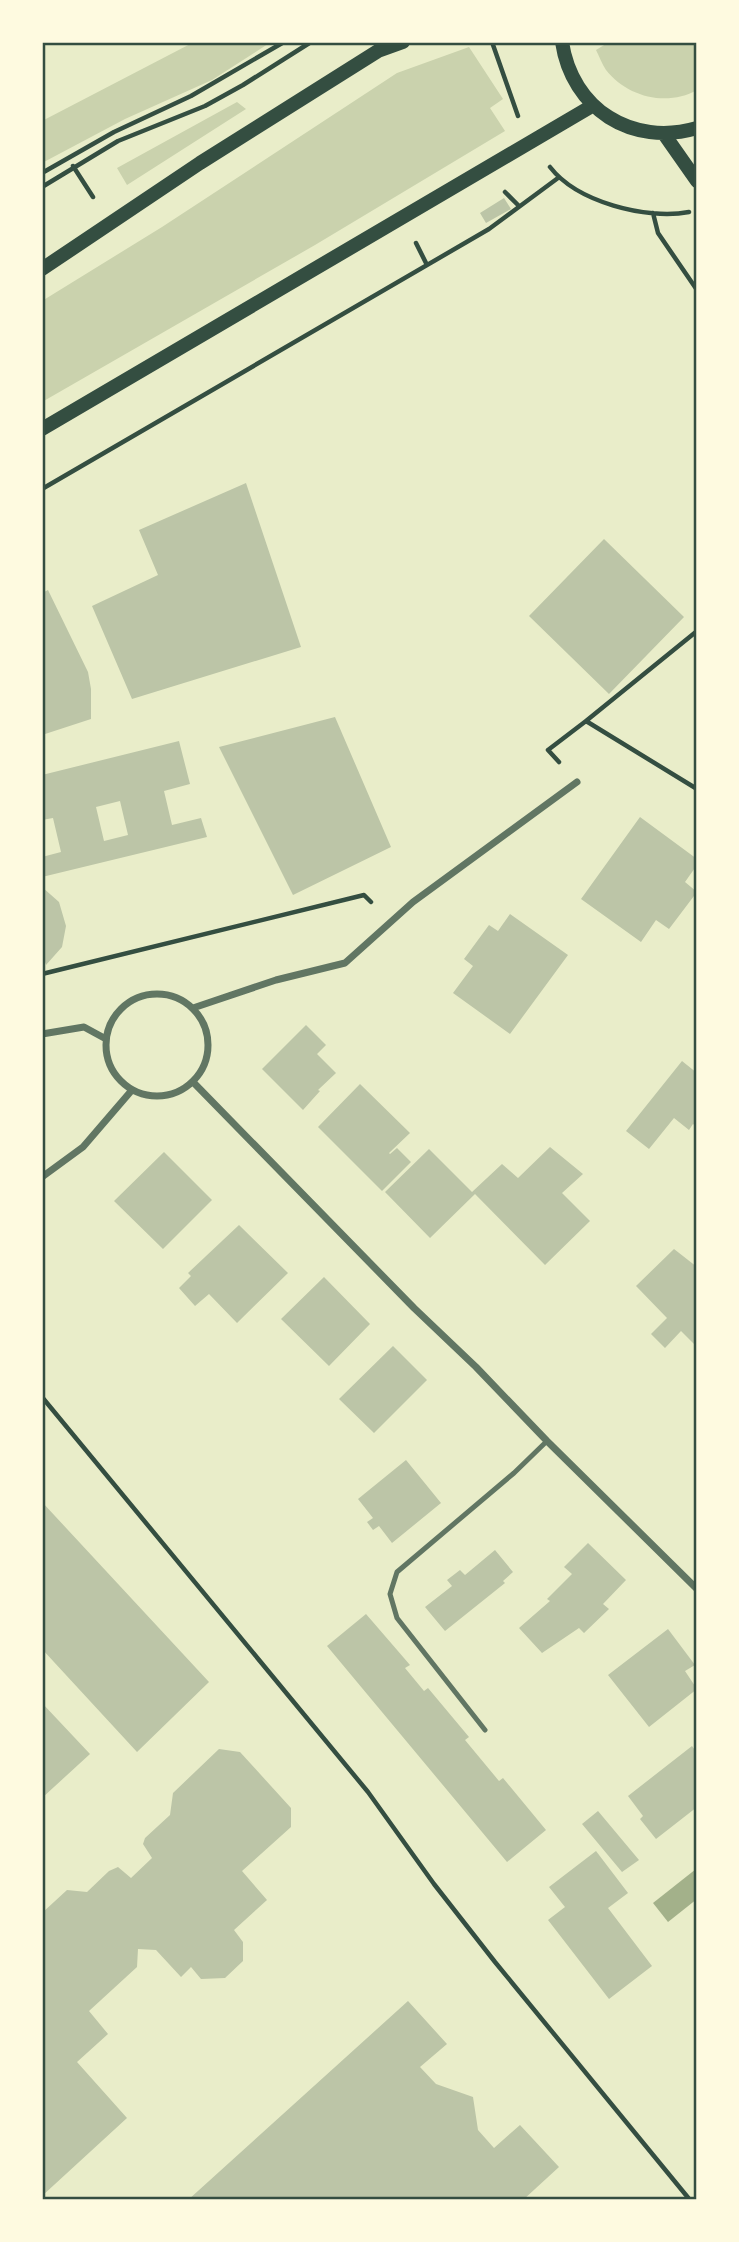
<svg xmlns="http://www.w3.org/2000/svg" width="739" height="2242" font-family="Raleway,sans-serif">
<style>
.green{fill:#cad2ad}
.water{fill:#a3b18a}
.building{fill:#bcc5a7;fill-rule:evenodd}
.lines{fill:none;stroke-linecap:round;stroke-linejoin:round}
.path{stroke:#344e41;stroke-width:4.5}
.service{stroke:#617663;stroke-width:5}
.minor{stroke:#617663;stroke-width:7}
.secondary{stroke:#344e41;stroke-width:14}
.neatline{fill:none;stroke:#344e41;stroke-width:2.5}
</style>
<rect width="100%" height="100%" fill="#e9edc9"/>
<path class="green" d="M 194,42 L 271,42 L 212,80 L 125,119 L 42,163 L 42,121 Z
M 609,42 L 697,42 L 697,90 C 667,107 627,97 606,70 C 602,64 599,56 596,50 Z
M 469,47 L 503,99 L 490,108 L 505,131 L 315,245 L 42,402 L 42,301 L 162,227 L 397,73 Z
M 237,102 L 246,109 L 127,185 L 117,168 Z"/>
<path class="water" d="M 696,1869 L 697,1899 L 668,1922 L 653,1903 Z"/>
<path class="building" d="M 504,198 L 511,209 L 486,223 L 480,213 Z
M 246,483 L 301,647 L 132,699 L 92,606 L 158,575 L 139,530 Z
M 604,539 L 684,617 L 609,694 L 529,616 Z
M 48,590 L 88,672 L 91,689 L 91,719 L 42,735 L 42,593 Z
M 335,717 L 391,847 L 293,895 L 219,747 Z
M 179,741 L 190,784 L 164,791 L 172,825 L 201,818 L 207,837 L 42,877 L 42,857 L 61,852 L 53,818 L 42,820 L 42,775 ZM 120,801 L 128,835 L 104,841 L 96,807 Z
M 640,817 L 697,859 L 697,865 L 685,882 L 697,892 L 669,929 L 656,920 L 641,942 L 581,899 Z
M 42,887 L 59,902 L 66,926 L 62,947 L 46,965 L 44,959 L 42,959 Z
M 510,914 L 568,955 L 510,1034 L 453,993 L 473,966 L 464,959 L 489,925 L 498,931 Z
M 306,1025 L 326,1045 L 317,1054 L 336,1073 L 318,1090 L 320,1091 L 303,1110 L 262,1069 Z
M 682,1061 L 697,1073 L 697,1127 L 693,1124 L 689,1130 L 674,1118 L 649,1149 L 626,1131 Z
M 360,1084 L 410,1133 L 389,1153 L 390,1154 L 397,1148 L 411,1162 L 382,1191 L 318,1127 Z
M 550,1147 L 583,1174 L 562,1193 L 590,1221 L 545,1265 L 475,1194 L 430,1238 L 385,1192 L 429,1149 L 472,1192 L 502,1164 L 518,1178 Z
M 164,1152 L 212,1200 L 163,1249 L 114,1201 Z
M 239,1225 L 288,1273 L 237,1323 L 209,1294 L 195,1306 L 179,1288 L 191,1276 L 188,1273 Z
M 674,1249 L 697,1267 L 697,1347 L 681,1331 L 665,1348 L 651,1334 L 667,1318 L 636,1286 Z
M 324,1277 L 370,1324 L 329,1366 L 281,1319 Z
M 393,1346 L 427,1380 L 374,1433 L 339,1399 Z
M 406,1460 L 441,1503 L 392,1543 L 379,1526 L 373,1530 L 367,1522 L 373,1518 L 358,1499 Z
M 42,1502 L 209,1682 L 137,1752 L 42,1649 Z
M 588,1543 L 626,1580 L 603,1604 L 609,1609 L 584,1633 L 579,1628 L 542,1653 L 519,1628 L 550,1601 L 547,1599 L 572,1574 L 564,1567 Z
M 495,1550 L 513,1572 L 503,1581 L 505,1583 L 445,1631 L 425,1607 L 452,1586 L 447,1580 L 460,1570 L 465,1575 Z
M 366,1614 L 410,1665 L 405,1668 L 424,1691 L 428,1688 L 469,1737 L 465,1740 L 499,1781 L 503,1778 L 546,1830 L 507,1862 L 327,1646 Z
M 668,1629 L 695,1665 L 685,1671 L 697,1689 L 649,1727 L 608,1675 Z
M 42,1703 L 90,1754 L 42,1798 Z
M 692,1746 L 697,1753 L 697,1807 L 656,1839 L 640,1819 L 643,1816 L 628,1796 Z
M 219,1749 L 240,1752 L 291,1808 L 291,1827 L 242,1871 L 267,1900 L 234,1930 L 243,1942 L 243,1961 L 225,1978 L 201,1979 L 191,1967 L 181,1977 L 156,1950 L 138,1949 L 137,1967 L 89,2011 L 108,2034 L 77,2062 L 127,2118 L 42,2196 L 42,1913 L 67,1890 L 87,1892 L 109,1871 L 118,1867 L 131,1878 L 152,1858 L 143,1844 L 145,1838 L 170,1815 L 173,1793 Z
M 598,1811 L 639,1860 L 622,1872 L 582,1824 Z
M 596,1851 L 628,1893 L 608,1908 L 652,1966 L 609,1999 L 548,1920 L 565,1907 L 549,1887 Z
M 408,2001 L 447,2044 L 420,2067 L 436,2084 L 473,2097 L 478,2130 L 494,2148 L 520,2125 L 559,2167 L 523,2200 L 188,2200 Z"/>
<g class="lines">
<path class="path" d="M 492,42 L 518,116
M 73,166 L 93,197
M 550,167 C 577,202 646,220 689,212
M 42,173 L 114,132 L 191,96 L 284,42
M 42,187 L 118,141 L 205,106 L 243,85 L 311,42
M 505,192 L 519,206
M 653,213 L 658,233 L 697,290
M 416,243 L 427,265
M 42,489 L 489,229 L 558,178
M 586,721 L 697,631
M 559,762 L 548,750 L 586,721 L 697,789
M 42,974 L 364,895 L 371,902
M 42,1397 L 368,1792 L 434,1884 L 495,1962 L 690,2200"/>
<path class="service" d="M 485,1730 L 397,1618 L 390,1594 L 397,1572 L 514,1473 L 547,1441"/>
<path class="minor" d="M106 1045a51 51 0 1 1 102 0a51 51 0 1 1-102 0Z
M 193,1008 L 276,980 L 345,963 L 413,902 L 577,782
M 42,1034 L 84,1027 L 106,1039
M 193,1082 L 414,1308 L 476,1367 L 547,1441 L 697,1589
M 42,1177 L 83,1147 L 132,1090"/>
<path class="secondary" d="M 562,42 C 572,109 632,147 697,128
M 664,134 L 697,181
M 42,269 L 200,163 L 378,51 L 403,42
M 42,429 L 592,106"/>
</g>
<rect width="739" height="2242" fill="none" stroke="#fefae0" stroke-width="88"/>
<rect x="44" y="44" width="651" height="2154" class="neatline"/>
</svg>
